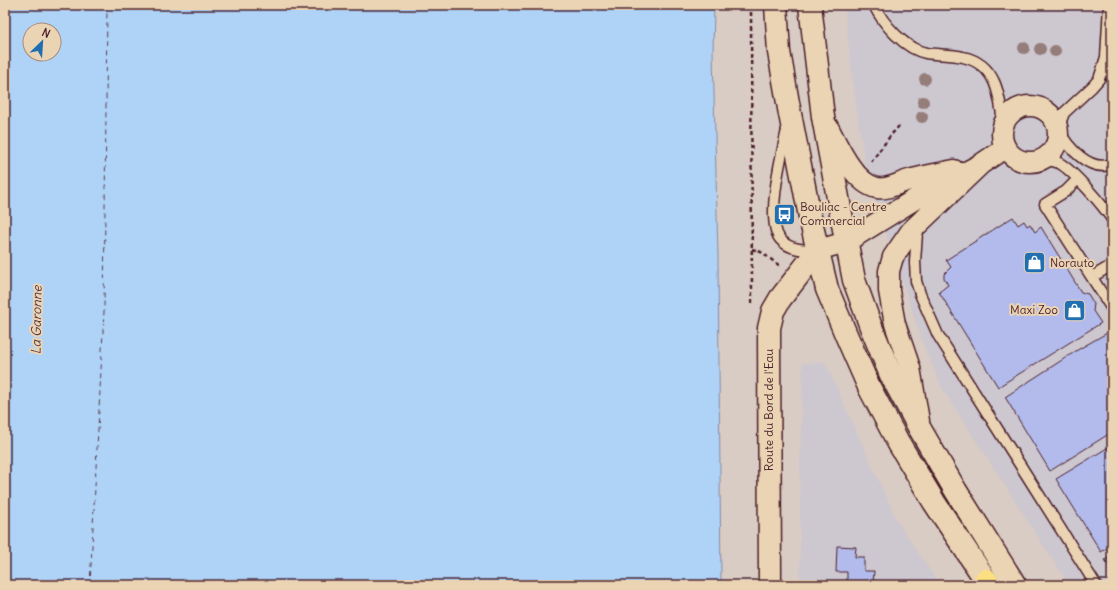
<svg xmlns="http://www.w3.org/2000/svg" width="1117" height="590" font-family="Delius,sans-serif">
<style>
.built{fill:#cdc7d0}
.water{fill:#aed3f7;stroke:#868ba5;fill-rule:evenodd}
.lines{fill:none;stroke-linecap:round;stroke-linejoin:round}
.ferry{stroke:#593a4a;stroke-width:1;stroke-dasharray:5 4;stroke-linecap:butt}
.building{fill:#b2bbec;stroke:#4a1f2b}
.service-casing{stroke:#4a1f2b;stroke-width:13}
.minor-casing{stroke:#4a1f2b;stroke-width:23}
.tertiary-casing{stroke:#4a1f2b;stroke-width:25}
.secondary-casing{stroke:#4a1f2b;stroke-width:25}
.trunk-casing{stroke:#4a1f2b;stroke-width:25}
.path{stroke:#4a1f2b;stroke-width:2.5;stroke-dasharray:4 3;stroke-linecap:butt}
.service{stroke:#ead4b3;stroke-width:10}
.minor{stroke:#ead4b3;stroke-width:20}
.tertiary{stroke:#ead4b3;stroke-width:22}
.secondary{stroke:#ead4b3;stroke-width:22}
.trunk{stroke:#fce080;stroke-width:22}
.tree{fill:#957d79}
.labels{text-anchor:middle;stroke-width:4;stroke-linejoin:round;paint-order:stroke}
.poi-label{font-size:12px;fill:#4a1f2b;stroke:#ead4b3;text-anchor:start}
.street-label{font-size:12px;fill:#4a1f2b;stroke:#ead4b3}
.water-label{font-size:13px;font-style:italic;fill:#593a4a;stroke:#ead4b3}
</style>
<rect width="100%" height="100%" fill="#d9ccc4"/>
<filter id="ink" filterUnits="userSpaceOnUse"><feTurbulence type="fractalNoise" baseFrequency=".025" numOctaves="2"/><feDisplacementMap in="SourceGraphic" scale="8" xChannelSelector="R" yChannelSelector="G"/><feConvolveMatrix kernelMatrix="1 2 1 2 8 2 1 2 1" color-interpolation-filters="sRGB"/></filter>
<g filter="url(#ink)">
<path class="built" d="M 844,5 L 1112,5 L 1112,585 L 1069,585 L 942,388 L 925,349 L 871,189 L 865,165 L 853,83 Z
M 825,362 L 897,521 L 940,585 L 800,585 L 800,466 L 803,363 Z"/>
<path class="water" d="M 5,5 L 714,5 L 713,53 L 718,257 L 721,585 L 5,585 ZM 30,30 L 54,30 L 54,54 L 30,54 Z"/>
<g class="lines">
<path class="ferry" d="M 90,585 L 104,312 L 107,5"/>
</g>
<path class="building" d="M 1013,217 L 1018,225 L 1024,221 L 1027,226 L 1030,224 L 1035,232 L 1041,227 L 1081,292 L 1088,294 L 1094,304 L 1093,311 L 1101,323 L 998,387 L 939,292 L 948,285 L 944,278 L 944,274 L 951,267 L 946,260 Z
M 1107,333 L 1112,342 L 1112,432 L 1050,471 L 1005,397 L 1079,349 Z
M 1112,445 L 1112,545 L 1101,552 L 1056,479 Z
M 837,546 L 856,547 L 855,557 L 864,557 L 864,571 L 874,571 L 873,584 L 883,585 L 847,585 L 847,572 L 836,572 Z
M 1112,556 L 1112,570 L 1105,560 Z"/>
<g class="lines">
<defs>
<path id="service" d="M 874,5 C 883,24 905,49 926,53 C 938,55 951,54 963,57 C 996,64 1000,95 1003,124
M 1109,5 L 1106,57 L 1102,70 L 1099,79 L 1092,87 L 1064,113 L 1058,129 C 1067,146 1089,173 1112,164
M 1106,58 L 1112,79
M 787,130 C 782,153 765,220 780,239 C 789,250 804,250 817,250
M 1044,159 C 1048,160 1054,161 1059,163 C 1073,170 1103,206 1112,219
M 1078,179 L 1066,191 L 1045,204 L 1112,309
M 920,228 L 917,233 L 915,262 L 916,281 L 920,294 L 938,335 L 1096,585
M 1092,277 L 1112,265"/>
<path id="minor" d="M1002 134a28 28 0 1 1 56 0a28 28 0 1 1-56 0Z
M 828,127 C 838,146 854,183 877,188 C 888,190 898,183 909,180 C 924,176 939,173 954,170
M 818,250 L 846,242 L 917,198 L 981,164 L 1005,148
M 919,421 L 910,368 L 895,324 L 889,291 L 889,271 L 893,257 L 911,231 L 981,164"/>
<path id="tertiary" d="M 770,585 L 769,328 L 773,311 L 780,299 L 818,250"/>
<path id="secondary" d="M 776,5 L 779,52 L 790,114 L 811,222 L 827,289 L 847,337 L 869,387 L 898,442 L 934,502 L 989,585
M 810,5 L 823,117 L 841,214 L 854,280 L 871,327 L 891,375 L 920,429 L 956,491 L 1015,585"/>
<path id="trunk" d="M 986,580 L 989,585"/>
</defs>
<use href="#service" class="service-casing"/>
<use href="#minor" class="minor-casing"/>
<use href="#tertiary" class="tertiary-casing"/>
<use href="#secondary" class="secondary-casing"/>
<use href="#trunk" class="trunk-casing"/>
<path class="path" d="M 751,5 L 752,306
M 871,162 L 891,135 L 899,126
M 752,249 L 761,252 L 780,266"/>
<use href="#service" class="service"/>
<use href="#minor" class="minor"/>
<use href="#tertiary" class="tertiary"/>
<use href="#secondary" class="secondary"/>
<use href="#trunk" class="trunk"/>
</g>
<g class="tree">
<circle cx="1024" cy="48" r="6"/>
<circle cx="1040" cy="49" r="6"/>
<circle cx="1055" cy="51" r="6"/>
<circle cx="925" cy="79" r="6"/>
<circle cx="923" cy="102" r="6"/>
<circle cx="922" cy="117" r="6"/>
</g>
</g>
<defs>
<symbol id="bus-square" viewBox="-11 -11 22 22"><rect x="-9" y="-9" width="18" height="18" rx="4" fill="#1f6fb2" stroke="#ead4b3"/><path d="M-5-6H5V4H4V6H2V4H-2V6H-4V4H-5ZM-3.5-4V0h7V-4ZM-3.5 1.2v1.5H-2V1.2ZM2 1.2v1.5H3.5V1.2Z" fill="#fff"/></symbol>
<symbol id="shop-square" viewBox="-11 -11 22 22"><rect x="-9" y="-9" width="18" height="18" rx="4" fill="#1f6fb2" stroke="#ead4b3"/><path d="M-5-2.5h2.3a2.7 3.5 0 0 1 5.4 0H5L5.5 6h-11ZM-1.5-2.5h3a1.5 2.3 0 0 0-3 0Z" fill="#fff"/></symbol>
</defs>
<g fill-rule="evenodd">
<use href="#bus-square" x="772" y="202" width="25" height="25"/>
<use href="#shop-square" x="1022" y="250" width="25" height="25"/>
<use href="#shop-square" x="1062" y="298" width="25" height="25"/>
</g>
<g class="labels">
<g class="poi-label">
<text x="800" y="211">Bouliac - Centre<tspan x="800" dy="14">Commercial</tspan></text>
<text x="1050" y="267">Norauto</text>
<text x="1058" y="314" text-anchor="end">Maxi Zoo</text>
</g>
<g class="street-label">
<text transform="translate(769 410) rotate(-90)" y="4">Route du Bord de l'Eau</text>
</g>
<g class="water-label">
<text transform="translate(36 320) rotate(-89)" y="5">La Garonne</text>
</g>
</g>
<rect width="1117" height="590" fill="none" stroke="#ead4b3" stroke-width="20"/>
<rect x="10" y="10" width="1097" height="570" fill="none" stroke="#4a1f2b" stroke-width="1.5" filter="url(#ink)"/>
<g transform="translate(42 42) rotate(25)"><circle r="19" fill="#ead4b3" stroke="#aa8c7d"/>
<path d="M0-3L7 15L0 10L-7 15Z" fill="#1f6fb2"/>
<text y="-6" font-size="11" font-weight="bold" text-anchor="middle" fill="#4a1f2b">N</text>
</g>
</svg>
